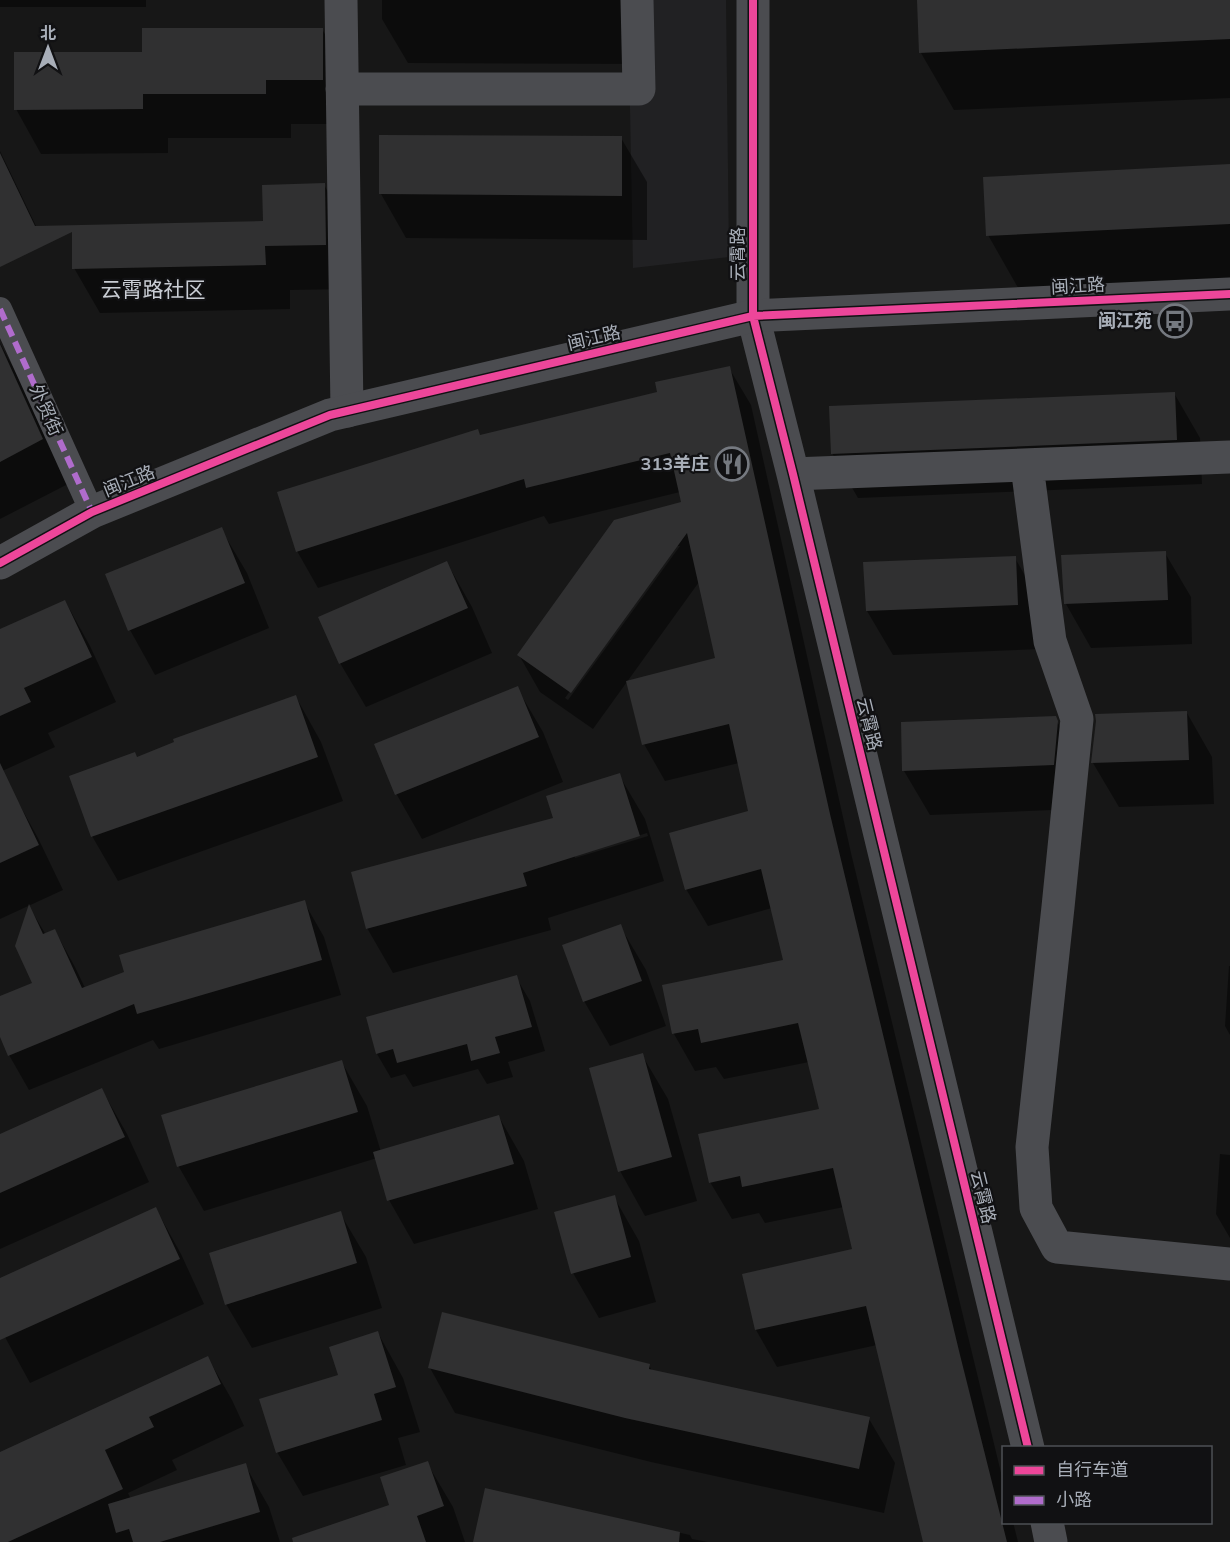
<svg xmlns="http://www.w3.org/2000/svg" width="1230" height="1542" font-family="Mulish,'Noto Sans SC',sans-serif">
<style>
.built{fill:#212123}
.shadow{fill:#0007;fill-rule:evenodd}
.building{fill:#303031}
.lines{fill:none;stroke-linecap:round;stroke-linejoin:round}
.pedestrian{stroke:#4b4c50;stroke-width:24}
.minor{stroke:#4b4c50;stroke-width:33}
.tertiary{stroke:#4b4c50;stroke-width:33}
.quiet{stroke:#b06ccc;stroke-width:6;stroke-dasharray:12 6;stroke-linecap:butt}
.cycleway-casing{stroke:#111113;stroke-width:11}
.cycleway{stroke:#ed469a;stroke-width:8}
.labels{text-anchor:middle;stroke-width:4.5;stroke-linejoin:round;paint-order:stroke}
.street-label{font-size:18px;fill:#a8aeb8;stroke:#111113}
.poi-label{font-size:18px;font-weight:bold;fill:#a8aeb8;stroke:#111113;text-anchor:end}
.quarter-label{font-size:21px;fill:#c9cdd4;stroke:#111113}
</style>
<rect width="100%" height="100%" fill="#171717"/>
<path class="built" d="M 628,0 L 726,0 L 729,257 L 633,268 Z"/>
<path class="shadow" d="M 0,0 L 146,0 L 146,7 L 0,7 Z
M 382,0 L 645,0 L 644,64 L 408,63 L 382,19 Z
M 918,0 L 1230,0 L 1230,98 L 954,110 L 921,53 Z
M 322,29 L 347,74 L 348,124 L 291,124 L 291,138 L 168,138 L 168,153 L 41,154 L 16,109 L 144,53 Z
M 621,138 L 647,182 L 647,240 L 406,238 L 381,194 Z
M 0,151 L 36,226 L 0,239 Z
M 1230,166 L 1230,282 L 1021,293 L 988,235 Z
M 324,185 L 350,229 L 351,289 L 290,290 L 290,309 L 100,313 L 74,268 L 264,223 Z
M 0,343 L 27,393 L 68,484 L 0,519 Z
M 729,368 L 751,405 L 851,853 L 1004,1485 L 1004,1522 L 1013,1522 L 1018,1542 L 924,1542 L 877,1345 L 777,1367 L 756,1330 L 744,1275 L 854,1250 L 844,1207 L 765,1223 L 759,1213 L 732,1219 L 710,1182 L 820,1110 L 809,1062 L 724,1079 L 716,1067 L 695,1071 L 674,1034 L 664,986 L 785,961 L 772,908 L 708,926 L 686,889 L 749,812 L 739,763 L 665,781 L 644,744 L 716,659 L 699,582 L 593,729 L 540,692 L 519,655 L 682,503 L 680,492 L 549,524 L 544,516 L 318,588 L 297,551 L 480,436 L 659,393 ZM 676,546 L 680,546 L 568,700 L 565,698 Z
M 1174,393 L 1200,438 L 1202,484 L 858,498 L 832,453 Z
M 221,529 L 247,573 L 269,628 L 155,675 L 130,630 Z
M 1165,553 L 1191,597 L 1192,644 L 1091,648 L 1066,604 Z
M 1015,558 L 1040,602 L 1042,649 L 893,655 L 867,611 Z
M 447,563 L 472,607 L 492,653 L 366,707 L 340,663 Z
M 65,601 L 90,646 L 116,702 L 48,733 L 55,747 L 0,772 L 0,631 Z
M 517,688 L 543,732 L 563,782 L 422,839 L 397,795 L 376,745 Z
M 296,697 L 321,742 L 343,801 L 118,881 L 92,836 L 137,759 Z
M 1187,713 L 1212,757 L 1214,804 L 1119,807 L 1093,763 L 1097,721 Z
M 1055,718 L 1081,763 L 1078,809 L 930,815 L 904,771 Z
M 619,775 L 645,819 L 664,881 L 548,918 L 551,930 L 393,973 L 367,928 L 555,819 ZM 647,833 L 648,836 L 575,858 L 575,855 Z
M 13,793 L 38,838 L 63,890 L 0,919 L 0,799 Z
M 304,902 L 324,937 L 341,995 L 159,1049 L 153,1040 L 29,1090 L 9,1055 L 0,1033 L 0,998 L 34,984 L 30,908 L 46,935 L 55,931 L 75,967 L 85,988 Z
M 620,926 L 646,970 L 666,1026 L 610,1046 L 584,1001 Z
M 1229,966 L 1230,966 L 1230,1035 L 1225,1026 Z
M 516,977 L 530,1001 L 545,1051 L 508,1062 L 513,1077 L 487,1084 L 478,1069 L 413,1087 L 405,1074 L 391,1078 L 377,1054 Z
M 642,1055 L 668,1099 L 697,1201 L 645,1216 L 620,1171 Z
M 341,1061 L 367,1106 L 381,1152 L 499,1117 L 524,1161 L 538,1209 L 414,1244 L 389,1200 L 377,1158 L 204,1211 L 179,1167 L 163,1116 Z
M 102,1090 L 127,1134 L 149,1182 L 0,1249 L 0,1136 Z
M 1220,1154 L 1230,1155 L 1230,1238 L 1216,1214 Z
M 614,1197 L 639,1241 L 656,1302 L 599,1318 L 573,1273 Z
M 156,1209 L 181,1254 L 204,1304 L 30,1383 L 0,1328 L 0,1280 Z
M 340,1213 L 366,1257 L 382,1308 L 252,1348 L 226,1304 Z
M 378,1333 L 403,1378 L 420,1432 L 398,1438 L 406,1465 L 303,1496 L 277,1452 Z
M 208,1358 L 232,1400 L 244,1426 L 172,1460 L 177,1470 L 128,1493 L 131,1499 L 245,1465 L 269,1507 L 280,1542 L 0,1542 L 0,1454 Z
M 649,1365 L 652,1371 L 869,1419 L 895,1463 L 884,1513 L 651,1462 L 455,1413 L 430,1368 Z
M 427,1463 L 453,1507 L 465,1542 L 304,1542 L 391,1506 Z
M 487,1490 L 690,1535 L 692,1539 L 708,1542 L 477,1542 Z"/>
<path class="building" d="M 917,0 L 1230,0 L 1230,39 L 919,53 Z
M 142,28 L 323,28 L 323,80 L 266,80 L 266,94 L 143,94 L 143,109 L 14,110 L 14,52 L 142,52 Z
M 379,135 L 622,136 L 622,196 L 379,194 Z
M 0,153 L 35,226 L 263,221 L 262,185 L 325,183 L 326,245 L 265,246 L 266,265 L 72,269 L 72,232 L 0,267 Z
M 1230,164 L 1230,224 L 986,236 L 983,177 Z
M 0,344 L 43,439 L 0,462 Z
M 730,366 L 830,814 L 960,1355 L 1007,1542 L 923,1542 L 866,1306 L 755,1330 L 742,1274 L 852,1249 L 833,1168 L 742,1187 L 740,1176 L 709,1183 L 698,1134 L 819,1109 L 798,1023 L 701,1043 L 698,1029 L 672,1034 L 662,985 L 783,960 L 761,869 L 685,890 L 669,833 L 748,811 L 729,724 L 642,745 L 626,681 L 715,658 L 687,533 L 571,693 L 517,655 L 614,520 L 681,502 L 670,453 L 526,488 L 524,479 L 296,552 L 277,492 L 478,429 L 480,435 L 657,392 L 655,382 Z
M 1175,392 L 1177,440 L 831,454 L 829,406 Z
M 222,527 L 245,583 L 128,631 L 105,574 Z
M 1166,551 L 1168,600 L 1064,604 L 1061,555 Z
M 1016,556 L 1018,605 L 866,611 L 863,562 Z
M 447,561 L 468,608 L 339,664 L 318,617 Z
M 65,600 L 92,657 L 24,688 L 31,702 L 0,716 L 0,629 Z
M 518,686 L 539,737 L 395,795 L 374,744 Z
M 296,695 L 318,757 L 91,837 L 69,776 L 135,752 L 137,757 L 174,742 L 173,739 Z
M 1187,711 L 1189,760 L 1091,763 L 1096,721 L 1095,714 Z
M 1056,716 L 1058,721 L 1054,765 L 902,771 L 901,722 Z
M 0,763 L 39,845 L 0,863 Z
M 620,773 L 640,836 L 523,873 L 527,886 L 366,929 L 351,872 L 553,818 L 546,796 Z
M 305,900 L 322,960 L 137,1014 L 134,1004 L 8,1056 L 0,1037 L 0,996 L 32,983 L 15,946 L 29,904 L 43,934 L 55,929 L 82,988 L 124,972 L 119,955 Z
M 621,924 L 642,981 L 583,1002 L 562,945 Z
M 517,975 L 532,1027 L 495,1037 L 500,1053 L 471,1061 L 467,1044 L 397,1063 L 393,1049 L 376,1054 L 366,1017 Z
M 643,1053 L 672,1157 L 618,1172 L 589,1068 Z
M 342,1060 L 358,1112 L 177,1167 L 161,1115 Z
M 102,1088 L 125,1137 L 0,1193 L 0,1134 Z
M 499,1115 L 514,1164 L 387,1201 L 373,1152 Z
M 615,1195 L 631,1257 L 571,1274 L 554,1212 Z
M 156,1207 L 180,1259 L 0,1340 L 0,1278 Z
M 341,1211 L 357,1263 L 225,1305 L 209,1253 Z
M 442,1312 L 650,1364 L 649,1369 L 870,1417 L 859,1469 L 625,1418 L 428,1368 Z
M 378,1331 L 396,1387 L 374,1394 L 382,1420 L 276,1453 L 259,1399 L 338,1375 L 329,1347 Z
M 208,1356 L 221,1384 L 149,1417 L 154,1427 L 105,1450 L 123,1489 L 8,1542 L 0,1542 L 0,1452 Z
M 428,1461 L 444,1506 L 417,1516 L 426,1542 L 293,1542 L 292,1538 L 389,1505 L 380,1477 Z
M 246,1463 L 260,1512 L 160,1542 L 133,1542 L 129,1529 L 116,1533 L 108,1504 Z
M 485,1488 L 680,1532 L 679,1542 L 473,1542 Z"/>
<g class="lines">
<path class="pedestrian" d="M 0,309 L 92,512"/>
<path class="minor" d="M 341,0 L 347,411
M 753,0 L 753,316 L 793,474 L 1028,1448
M 342,89 L 639,89 L 637,0
M 1027,466 L 1050,641 L 1077,719 L 1058,907 L 1032,1147 L 1036,1208 L 1057,1247 L 1230,1264
M 793,474 L 1230,457
M 1047,1522 L 1051,1542"/>
<path class="tertiary" d="M 0,563 L 92,512 L 330,415 L 753,316 L 1230,294"/>
<path class="quiet" d="M 0,309 L 92,512"/>
<defs>
<path id="cycleway" d="M 753,0 L 753,316 L 793,474 L 1028,1448
M 0,563 L 92,512 L 330,415 L 753,316 L 1230,294"/>
</defs>
<use href="#cycleway" class="cycleway-casing"/>
<use href="#cycleway" class="cycleway"/>
</g>
<defs>
<symbol id="bus-ring" viewBox="-11 -11 22 22"><circle r="9.5" fill="#111113" stroke="#757980" stroke-width="1.5"/><path d="M-5-6H5V4H4V6H2V4H-2V6H-4V4H-5ZM-3.5-4V0h7V-4ZM-3.5 1.2v1.5H-2V1.2ZM2 1.2v1.5H3.5V1.2Z" fill="#757980"/></symbol>
<symbol id="restaurant-ring" viewBox="-11 -11 22 22"><circle r="9.5" fill="#111113" stroke="#757980" stroke-width="1.5"/><path d="M-5-6h1v4h1v-4h1v4h1v-4h1v5L-1.5 .5V6h-2V.5L-5-1ZM5-6V6H3V1.5H1.5Q1.5-4 5-6Z" fill="#757980"/></symbol>
</defs>
<g fill-rule="evenodd">
<use href="#bus-ring" x="1156" y="302" width="38" height="38"/>
<use href="#restaurant-ring" x="713" y="445" width="38" height="38"/>
</g>
<g class="labels">
<g class="street-label">
<text transform="translate(738 254) rotate(-90)" y="6">云霄路</text>
<text transform="translate(1078 286) rotate(-3)" y="6">闽江路</text>
<text transform="translate(594 338) rotate(-13)" y="6">闽江路</text>
<text transform="translate(46 410) rotate(66)" y="6">外贸街</text>
<text transform="translate(129 481) rotate(-22)" y="6">闽江路</text>
<text transform="translate(869 724) rotate(76)" y="6">云霄路</text>
<text transform="translate(983 1197) rotate(76)" y="6">云霄路</text>
</g>
<g class="poi-label">
<text x="1152" y="327">闽江苑</text>
<text x="709" y="470">313羊庄</text>
</g>
<g class="quarter-label">
<text x="153" y="297">云霄路社区</text>
</g>
</g>
<rect x="1002" y="1446" width="210" height="78" fill="#111113" stroke="#4d5055" stroke-width="1.5"/>
<rect x="1014" y="1466" width="30" height="9" fill="#ed469a" stroke="#4d5055" stroke-width="1.5"/>
<text x="1056" y="1476" font-size="18" fill="#a8aeb8">自行车道</text>
<rect x="1014" y="1496" width="30" height="9" fill="#b06ccc" stroke="#4d5055" stroke-width="1.5"/>
<text x="1056" y="1506" font-size="18" fill="#a8aeb8">小路</text>
<g transform="translate(48 48)" stroke="#111113" stroke-width="4.5" paint-order="stroke">
<path d="M0-4.5L10 22L0 15L-10 22Z" fill="#a8aeb8"/>
<text y="-9" font-size="16" font-weight="bold" text-anchor="middle" fill="#a8aeb8">北</text>
</g>
</svg>
